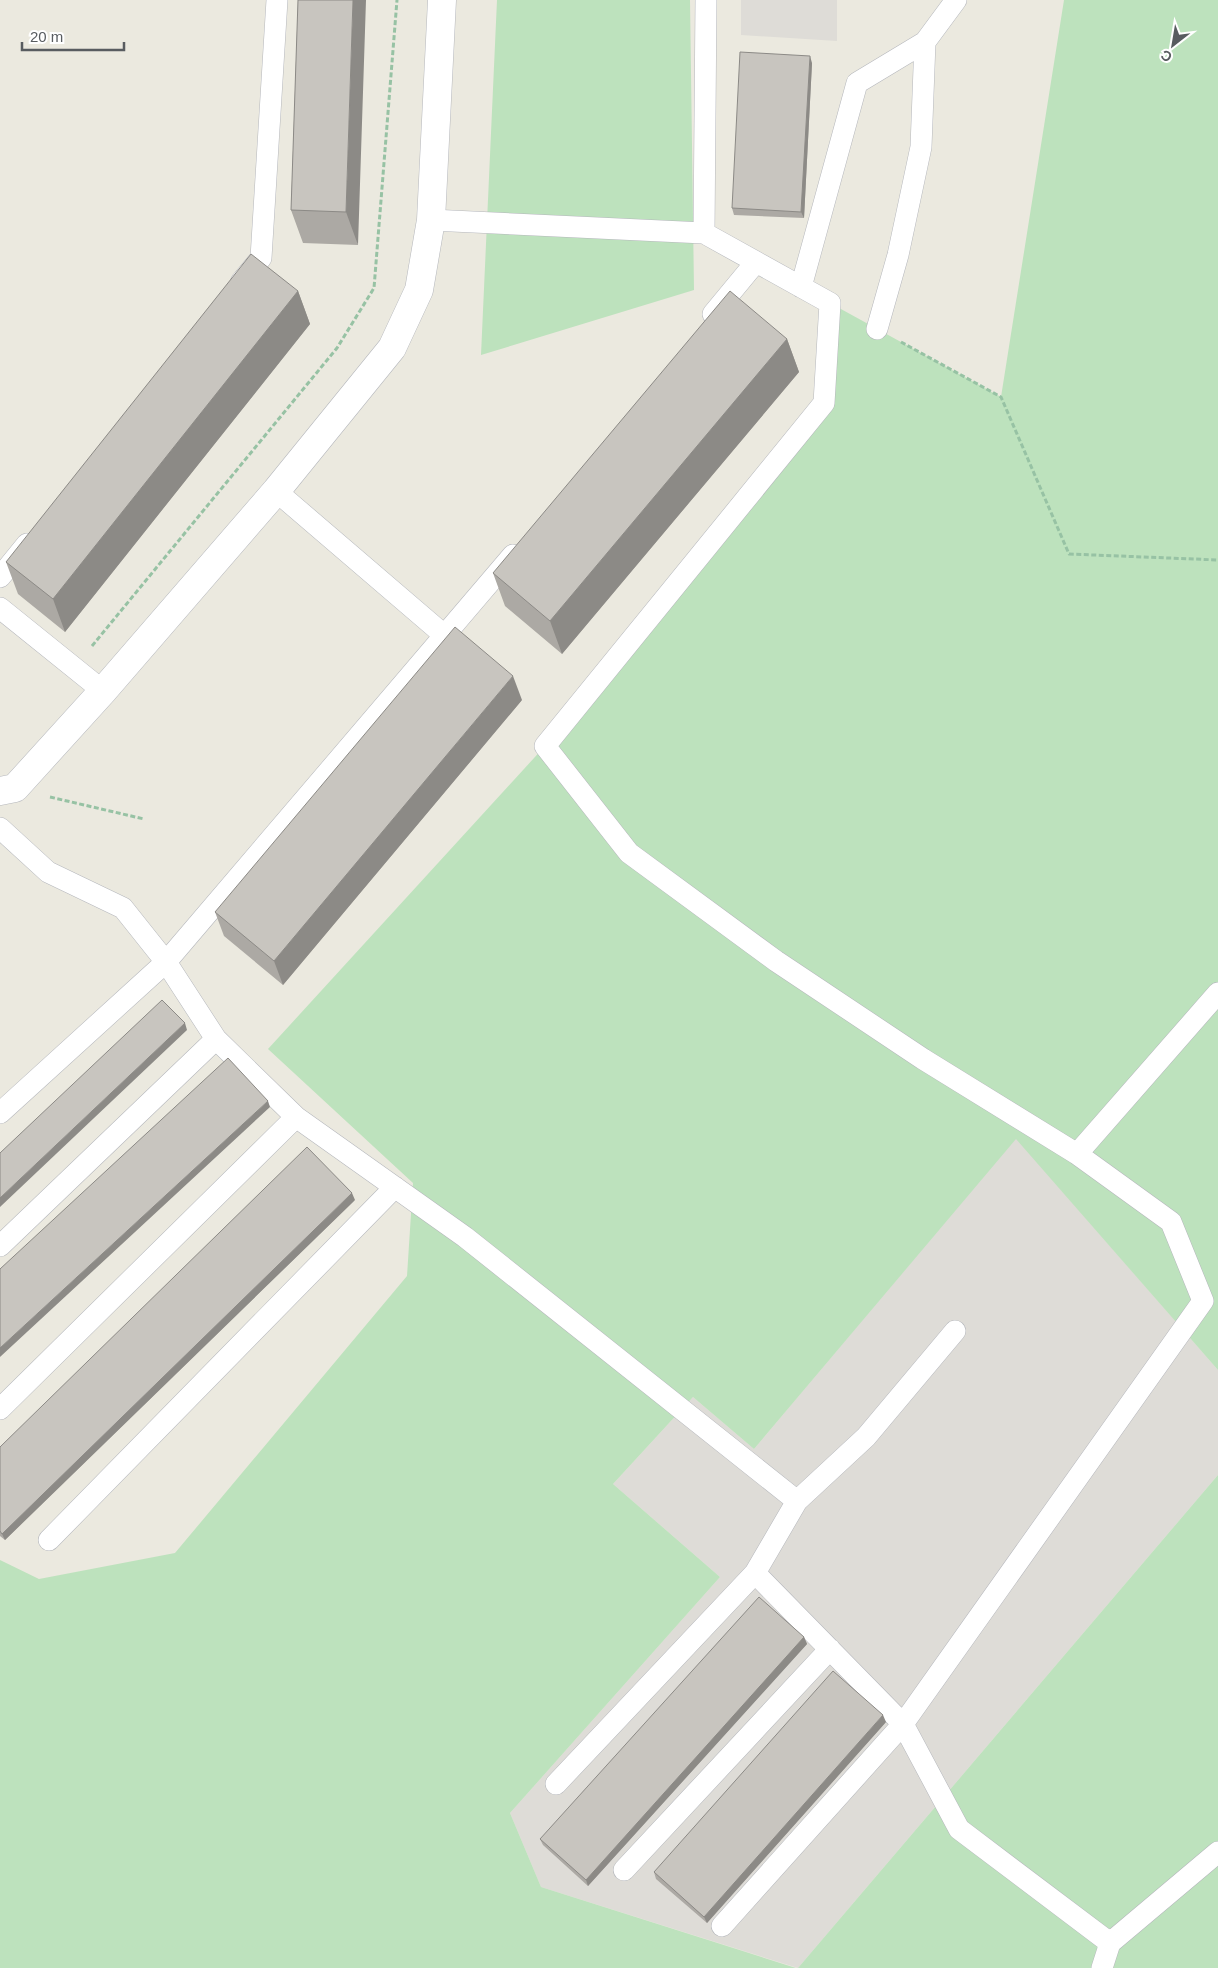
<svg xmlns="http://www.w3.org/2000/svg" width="1218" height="1968" font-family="Arial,sans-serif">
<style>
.industrial{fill:#dedcd7}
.green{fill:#bde2bd}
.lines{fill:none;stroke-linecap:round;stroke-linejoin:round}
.service-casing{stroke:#b5b7bc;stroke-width:22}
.minor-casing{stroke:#b5b7bc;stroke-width:29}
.path{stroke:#97c2a4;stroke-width:3;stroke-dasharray:5 2.5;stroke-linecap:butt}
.service{stroke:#fff;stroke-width:21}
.minor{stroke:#fff;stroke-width:28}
.wall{fill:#aca9a4}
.shaded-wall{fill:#8c8a86}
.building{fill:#c8c5bf;stroke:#8c8a86}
</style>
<rect width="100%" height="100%" fill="#ebe9df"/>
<path class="industrial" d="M 741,0 L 837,0 L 837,41 L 741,35 Z
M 1016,1138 L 1218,1370 L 1218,1475 L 798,1968 L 541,1887 L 510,1813 L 720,1577 L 613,1484 L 693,1397 L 754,1449 Z"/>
<path class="green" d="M 497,0 L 690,0 L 694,290 L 481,355 Z
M 1064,0 L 1218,0 L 1218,1370 L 1016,1139 L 754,1449 L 693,1397 L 613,1484 L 720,1577 L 510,1813 L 541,1887 L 796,1968 L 0,1968 L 0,1560 L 39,1579 L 175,1553 L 407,1276 L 413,1183 L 268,1049 L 545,746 L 824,403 L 830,303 L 1001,397 Z
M 1218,1475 L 1218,1968 L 798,1968 Z"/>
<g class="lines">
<defs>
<path id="service" d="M 431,220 L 704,233 L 830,303 L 824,403 L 545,746 L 629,853 L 776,961 L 923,1059 L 1077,1154 L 1171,1222 L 1203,1301 L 903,1724 L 722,1926
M 704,233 L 706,0
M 241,282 L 261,258 L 277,0
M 801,287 L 857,83 L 925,42 L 956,0
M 713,314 L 756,262
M 877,329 L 898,255 L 921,147 L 925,42
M 276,491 L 444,635
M 0,577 L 27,544
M 0,608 L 103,691
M 0,828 L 48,872 L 123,908 L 166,962 L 216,1039 L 296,1117 L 465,1237 L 797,1501 L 755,1573 L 903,1724 L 959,1829 L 1110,1943 L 1102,1968
M 0,1113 L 166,962 L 513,555
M 1077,1154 L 1218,993
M 0,1246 L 216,1039
M 0,1409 L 296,1117
M 797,1501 L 866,1437 L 955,1331
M 49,1540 L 395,1187
M 556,1784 L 755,1573
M 624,1870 L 830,1649
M 1110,1943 L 1218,1852"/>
<path id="minor" d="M 0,791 L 15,788 L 103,691 L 276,491 L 392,348 L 419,290 L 431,220 L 442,0"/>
</defs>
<use href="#service" class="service-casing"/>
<use href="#minor" class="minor-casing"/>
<path class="path" d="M 901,342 L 1001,397 L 1069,554 L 1218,560
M 92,646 L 337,348 L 374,288 L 397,0
M 50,797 L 144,819"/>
<use href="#service" class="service"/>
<use href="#minor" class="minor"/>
</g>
<path class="wall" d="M 298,0 L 358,245 L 303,243 L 291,210 Z
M 812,63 L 804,218 L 734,215 L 732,208 Z
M 298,291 L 310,324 L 65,632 L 18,594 L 6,562 Z
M 787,339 L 799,372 L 562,654 L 505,606 L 493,573 Z
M 522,700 L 283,985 L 224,936 L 215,912 Z
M 355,1200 L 5,1540 L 0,1536 L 0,1447 Z
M 804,1637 L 807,1644 L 588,1886 L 543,1845 L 540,1839 Z
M 886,1722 L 707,1923 L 656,1879 L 654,1872 Z"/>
<path class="shaded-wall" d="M 353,0 L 366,0 L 358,245 L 346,212 Z
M 810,56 L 812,63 L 804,218 L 801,212 Z
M 298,291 L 310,324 L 65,632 L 53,599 Z
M 787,339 L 799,372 L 562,654 L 550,621 Z
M 513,676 L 522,700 L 283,985 L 274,961 Z
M 185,1023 L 187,1030 L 0,1207 L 0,1198 Z
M 268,1101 L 270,1107 L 0,1357 L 0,1348 Z
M 352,1193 L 355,1200 L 5,1540 L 2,1534 Z
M 804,1637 L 807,1644 L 588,1886 L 586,1880 Z
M 883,1715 L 886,1722 L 707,1923 L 704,1917 Z"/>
<path class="building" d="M 298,0 L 353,0 L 346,212 L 291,210 Z
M 740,52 L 810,56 L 801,212 L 732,208 Z
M 251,254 L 298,291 L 53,599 L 6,562 Z
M 730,291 L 787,339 L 550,621 L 493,573 Z
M 455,627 L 513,676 L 274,961 L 215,912 Z
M 162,1000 L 185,1023 L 0,1198 L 0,1153 Z
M 228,1058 L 268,1101 L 0,1348 L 0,1269 Z
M 307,1147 L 352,1193 L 2,1534 L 0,1531 L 0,1447 Z
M 759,1597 L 804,1637 L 586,1880 L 540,1839 Z
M 833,1671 L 883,1715 L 704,1917 L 654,1872 Z"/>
<g transform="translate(1173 45) rotate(211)" stroke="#ffffff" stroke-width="4" paint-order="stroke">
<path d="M0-4L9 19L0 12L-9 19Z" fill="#585c60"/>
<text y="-8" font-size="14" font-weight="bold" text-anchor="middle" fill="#585c60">С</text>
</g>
<path d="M22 42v8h102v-8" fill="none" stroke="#585c60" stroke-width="2.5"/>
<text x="30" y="42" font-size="15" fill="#585c60" stroke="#ffffff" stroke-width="4" paint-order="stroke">20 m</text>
</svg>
